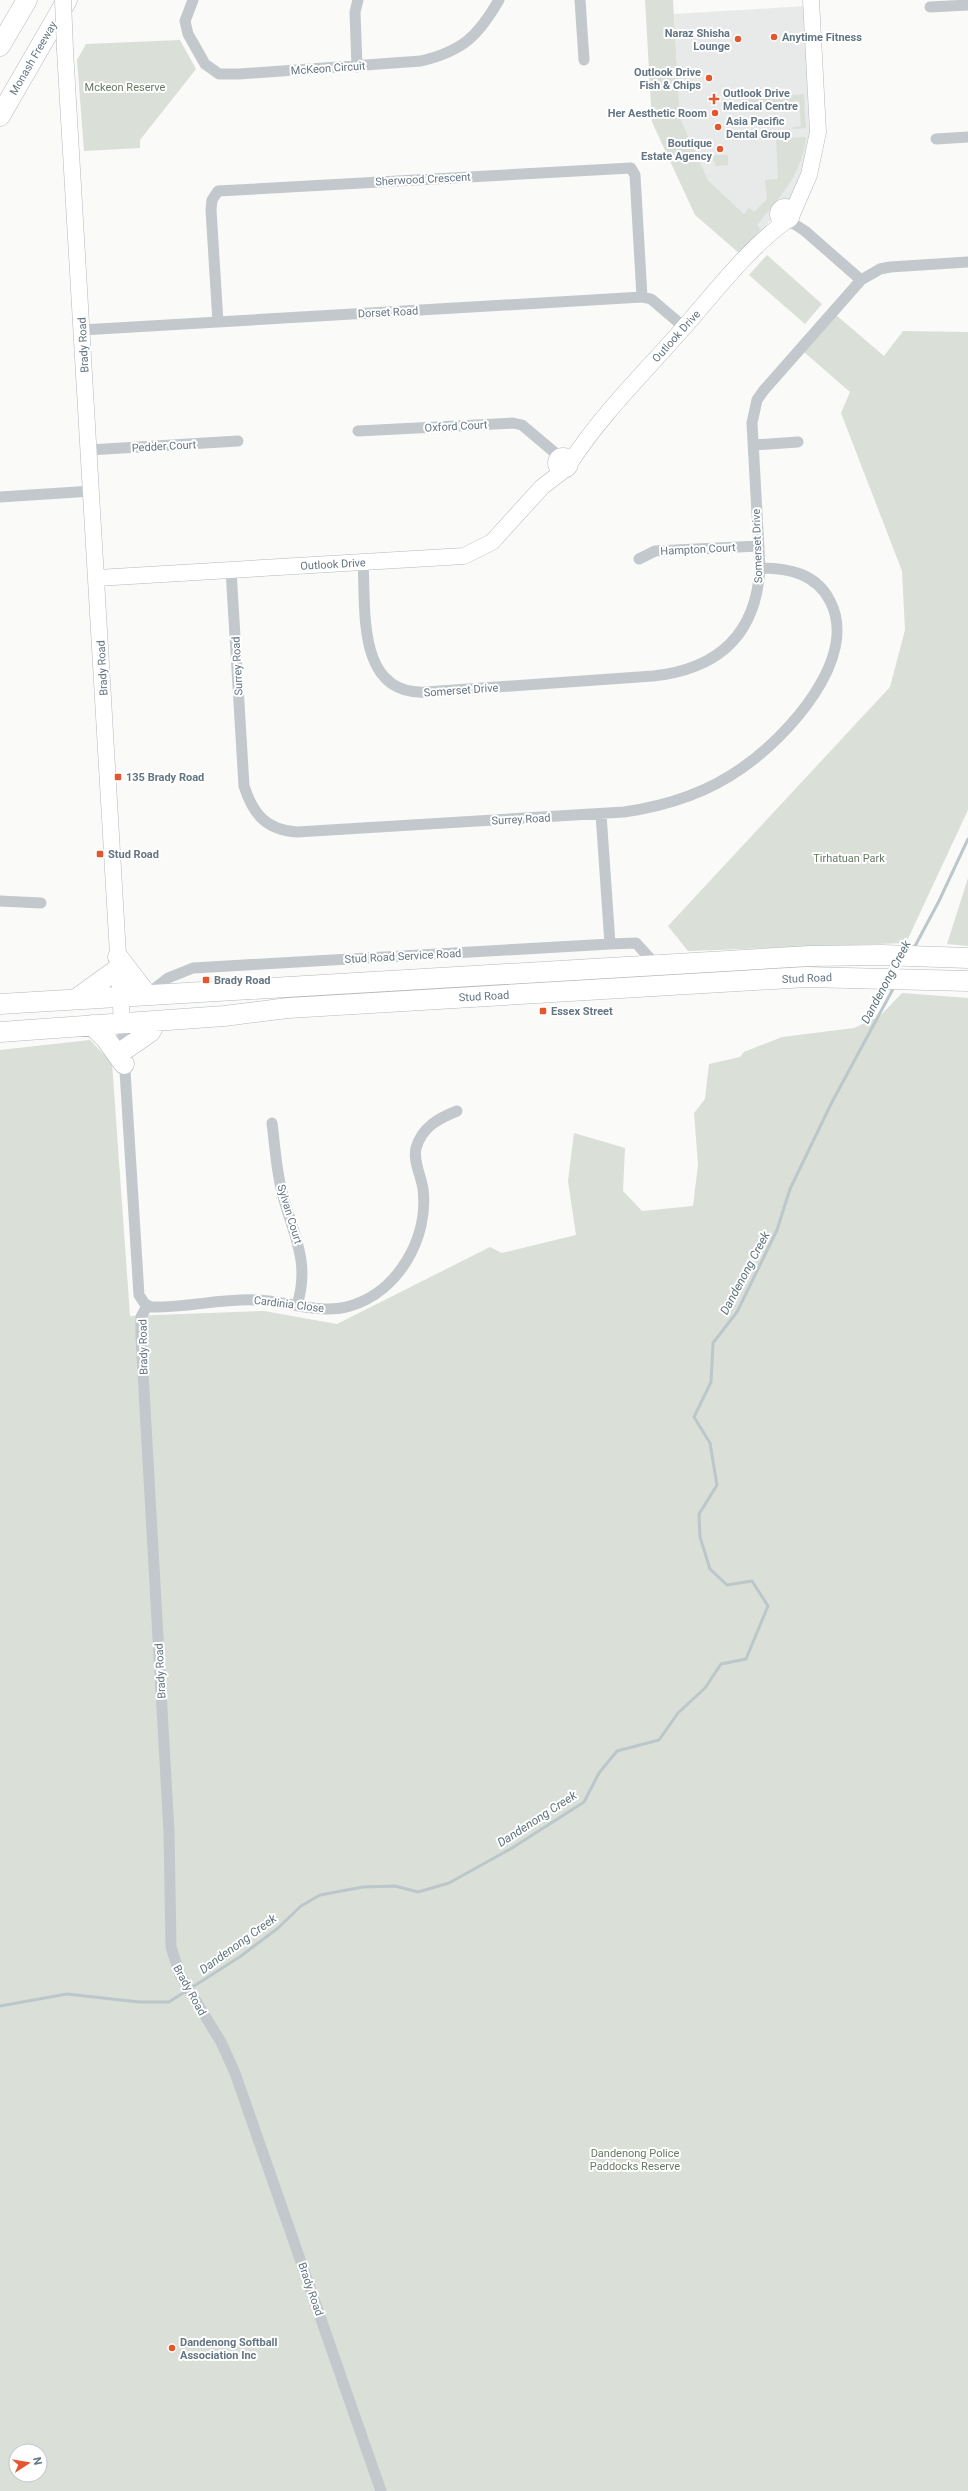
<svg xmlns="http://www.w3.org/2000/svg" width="968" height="2491" font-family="Roboto,sans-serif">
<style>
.built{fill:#e8e9e9}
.green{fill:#dadfd7;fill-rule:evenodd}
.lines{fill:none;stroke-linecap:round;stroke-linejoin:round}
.stream{stroke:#bbc7cb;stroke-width:3}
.secondary-casing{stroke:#b3babf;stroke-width:17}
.highway-casing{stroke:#b4b9bd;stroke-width:21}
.street{stroke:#c3c8cc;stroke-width:11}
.secondary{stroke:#fff;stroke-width:16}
.highway{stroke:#fff;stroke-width:20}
.secondary-bridge-casing{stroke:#b3babf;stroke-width:17;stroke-linecap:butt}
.secondary-bridge{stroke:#fff;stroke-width:16}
.poi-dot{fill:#e4572e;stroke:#fff;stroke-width:1.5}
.labels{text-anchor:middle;stroke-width:4;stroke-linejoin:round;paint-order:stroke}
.poi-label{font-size:11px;font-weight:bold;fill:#657683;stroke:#fff;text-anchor:start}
.street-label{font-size:11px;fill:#657683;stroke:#fff}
.park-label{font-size:11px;fill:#687a64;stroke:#fff}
.water-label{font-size:12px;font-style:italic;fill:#60757c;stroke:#fff}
</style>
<rect width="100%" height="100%" fill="#fafaf8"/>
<path class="built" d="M 805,6 L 812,127 L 800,181 L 789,201 L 778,208 L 765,228 L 761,230 L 708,180 L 680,118 L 674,14 Z"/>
<path class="green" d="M 645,0 L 673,0 L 680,118 L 708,180 L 744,214 L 749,208 L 754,212 L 767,199 L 765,180 L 778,179 L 776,139 L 806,137 C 801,177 781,195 757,225 L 761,230 L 739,253 L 695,215 L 652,122 Z
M 180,40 L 196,69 L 140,140 L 140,148 L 84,151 L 77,60 L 86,44 Z
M 804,94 L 806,128 L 793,129 L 793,127 L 801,126 L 799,101 L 751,104 L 750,108 L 742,108 L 744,101 L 751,98 Z
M 711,155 L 728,155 L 728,165 L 716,166 Z
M 767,255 L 822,304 L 805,324 L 749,275 Z
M 836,315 L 884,356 L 903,331 L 968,332 L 968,810 L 906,943 L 688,951 L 668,926 L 890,687 L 905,630 L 902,571 L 841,413 L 850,392 L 804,352 Z
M 968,878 L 968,946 L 947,944 Z
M 902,993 L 968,998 L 968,2491 L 0,2491 L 0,1050 L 90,1040 L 112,1063 L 130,1316 L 264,1311 L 337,1324 L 490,1247 L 502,1253 L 576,1235 L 568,1181 L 574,1133 L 625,1148 L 623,1191 L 642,1211 L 693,1206 L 698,1165 L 694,1113 L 705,1099 L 709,1064 L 740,1057 L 744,1052 L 782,1037 L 854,1028 L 880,1016 ZM 16,2451 L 40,2451 L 40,2475 L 16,2475 Z"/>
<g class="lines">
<path class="stream" d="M 914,948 L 939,901 L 968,839
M 0,2006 L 67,1994 L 139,2002 L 169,2002 L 241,1956 L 278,1928 L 301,1906 L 320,1895 L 363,1887 L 395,1886 L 418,1892 L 449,1883 L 512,1848 L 584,1802 L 599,1773 L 617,1751 L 659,1740 L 678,1713 L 705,1688 L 721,1664 L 746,1659 L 768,1606 L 752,1581 L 727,1585 L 710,1569 L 700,1537 L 699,1514 L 717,1485 L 710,1443 L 694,1417 L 711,1382 L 713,1343 L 737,1312 L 777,1230 L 790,1189 L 831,1104 L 894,987"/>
<defs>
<path id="secondary" d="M 65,50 L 122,1023
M778 214a7 7 0 1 1 14 0a7 7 0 1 1-14 0Z
M 792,214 L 809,175 L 818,132 L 811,0
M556 463a7 7 0 1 1 14 0a7 7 0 1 1-14 0Z
M 570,463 C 601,415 642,375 679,333 C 713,295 745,251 786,221
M 97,578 L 464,556 L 492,542 L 542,487 L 564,470"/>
<path id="highway" d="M 0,46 L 27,0
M 0,116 L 67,0
M 118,957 L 147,995
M 76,999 L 119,968
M 0,1004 L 810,956 L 882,955 L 968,958
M 92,1025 L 106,1039 L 124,1064
M 0,1032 L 224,1016 L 288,1008 L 806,977 L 968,981
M 124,1050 L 150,1032 L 156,1022"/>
</defs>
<use href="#secondary" class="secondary-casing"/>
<use href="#highway" class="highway-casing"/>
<path class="street" d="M 193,0 L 185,21 L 188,34 L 205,64 L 219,74 L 239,74 L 421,61 C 463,51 478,36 499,0
M 580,0 L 584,60
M 930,7 L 968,5
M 357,67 L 355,12 L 358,0
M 936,139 L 968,137
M 788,220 L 805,231 L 861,280
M 218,322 L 211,210 L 212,200 L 218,191 L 631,168 L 635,175 L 642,297
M 82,330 L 642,297 L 651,299 L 684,327
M 358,431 L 513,423 L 522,425 L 560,457
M 753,445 L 798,442
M 89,450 L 238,441
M 0,497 L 92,491
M 639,559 L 655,551 L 759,546
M 363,562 C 366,609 356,696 426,692 L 653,676 C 718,669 756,635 760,568 L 752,423 L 757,400 L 764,390 L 861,280 L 880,269 L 890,267 L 968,262
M 231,570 L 244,786 C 253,814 266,830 297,832 L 624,812 C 666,806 707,793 742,768 C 787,737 860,658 830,601 C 816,573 788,568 760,568
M 601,814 L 610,944
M 0,901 L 41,903
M 149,993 L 168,978 L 193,968 L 610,944 L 636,943 L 656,965
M 122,1023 L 139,1295 L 145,1304 L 151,1307 C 187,1308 222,1298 257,1300 C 288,1301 320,1315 350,1306 C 398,1292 429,1238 423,1189 C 421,1175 413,1162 416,1148 C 422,1127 439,1118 457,1111
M 272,1123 C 275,1146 276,1169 282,1192 C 292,1233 311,1261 297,1305
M 147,1306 L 141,1317 L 141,1337 L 169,1832 L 171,1947 L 180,1975 L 221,2042 L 235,2073 L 381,2491"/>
<use href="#secondary" class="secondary"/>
<use href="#highway" class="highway"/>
<defs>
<path id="secondary-bridge" d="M 63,0 L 65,50"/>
</defs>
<use href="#secondary-bridge" class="secondary-bridge-casing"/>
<use href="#secondary-bridge" class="secondary-bridge"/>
</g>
<g class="poi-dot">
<circle cx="774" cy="37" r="4"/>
<circle cx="738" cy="39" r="4"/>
<circle cx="709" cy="78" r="4"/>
<path d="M712 93h4v4h4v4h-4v4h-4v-4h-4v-4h4z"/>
<circle cx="715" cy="113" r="4"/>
<circle cx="718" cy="127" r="4"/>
<circle cx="720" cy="149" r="4"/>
<rect x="114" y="773" width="8" height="8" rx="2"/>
<rect x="96" y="850" width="8" height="8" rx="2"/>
<rect x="202" y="976" width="8" height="8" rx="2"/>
<rect x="539" y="1007" width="8" height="8" rx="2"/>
<circle cx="172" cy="2348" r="4"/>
</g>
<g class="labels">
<g class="poi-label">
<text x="730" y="37" text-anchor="end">Naraz Shisha<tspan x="730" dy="13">Lounge</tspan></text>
<text x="782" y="41">Anytime Fitness</text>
<text x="701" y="76" text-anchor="end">Outlook Drive<tspan x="701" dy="13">Fish &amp; Chips</tspan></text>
<text x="723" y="97">Outlook Drive<tspan x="723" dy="13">Medical Centre</tspan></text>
<text x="707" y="117" text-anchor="end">Her Aesthetic Room</text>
<text x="726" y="125">Asia Pacific<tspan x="726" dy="13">Dental Group</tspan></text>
<text x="712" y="147" text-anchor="end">Boutique<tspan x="712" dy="13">Estate Agency</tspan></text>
<text x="126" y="781">135 Brady Road</text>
<text x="108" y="858">Stud Road</text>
<text x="214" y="984">Brady Road</text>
<text x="551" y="1015">Essex Street</text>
<text x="180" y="2346">Dandenong Softball<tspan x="180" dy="13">Association Inc</tspan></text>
</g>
<g class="street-label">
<text transform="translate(33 58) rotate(-60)" y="4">Monash Freeway</text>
<text transform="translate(328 68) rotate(-4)" y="4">McKeon Circuit</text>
<text transform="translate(423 179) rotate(-3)" y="4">Sherwood Crescent</text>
<text transform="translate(388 312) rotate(-3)" y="4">Dorset Road</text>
<text transform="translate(676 336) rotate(-48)" y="4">Outlook Drive</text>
<text transform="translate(83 345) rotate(-93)" y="4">Brady Road</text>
<text transform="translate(456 426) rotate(-3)" y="4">Oxford Court</text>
<text transform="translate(164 446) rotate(-3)" y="4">Pedder Court</text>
<text transform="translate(757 546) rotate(-92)" y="4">Somerset Drive</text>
<text transform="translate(698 549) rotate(-3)" y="4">Hampton Court</text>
<text transform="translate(333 564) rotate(-3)" y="4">Outlook Drive</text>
<text transform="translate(237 666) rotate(-93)" y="4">Surrey Road</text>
<text transform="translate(102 668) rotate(-93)" y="4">Brady Road</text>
<text transform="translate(461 690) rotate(-4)" y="4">Somerset Drive</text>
<text transform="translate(521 819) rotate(-3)" y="4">Surrey Road</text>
<text transform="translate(403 956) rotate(-3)" y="4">Stud Road Service Road</text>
<text transform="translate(807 978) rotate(-2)" y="4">Stud Road</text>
<text transform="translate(484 996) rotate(-3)" y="4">Stud Road</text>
<text transform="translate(290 1214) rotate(73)" y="4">Sylvan Court</text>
<text transform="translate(289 1304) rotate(7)" y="4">Cardinia Close</text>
<text transform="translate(143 1347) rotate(-91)" y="4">Brady Road</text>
<text transform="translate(160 1671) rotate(-93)" y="4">Brady Road</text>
<text transform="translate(190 1990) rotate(61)" y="4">Brady Road</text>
<text transform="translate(311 2289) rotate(71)" y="4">Brady Road</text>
</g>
<g class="park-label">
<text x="125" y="91">Mckeon Reserve</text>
<text x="849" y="862">Tirhatuan Park</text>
<text x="635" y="2157">Dandenong Police<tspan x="635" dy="13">Paddocks Reserve</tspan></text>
</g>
<g class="water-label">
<text transform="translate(886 982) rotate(-62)" y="4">Dandenong Creek</text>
<text transform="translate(745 1273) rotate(-62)" y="4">Dandenong Creek</text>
<text transform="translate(537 1819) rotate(-33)" y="4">Dandenong Creek</text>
<text transform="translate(238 1944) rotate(-36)" y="4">Dandenong Creek</text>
</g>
</g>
<g transform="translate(28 2463) rotate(78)"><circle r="19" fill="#ffffff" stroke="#c1c8cd"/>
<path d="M0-3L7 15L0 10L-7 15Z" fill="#e4572e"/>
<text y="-6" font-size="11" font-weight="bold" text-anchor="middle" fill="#657683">N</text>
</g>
</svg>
